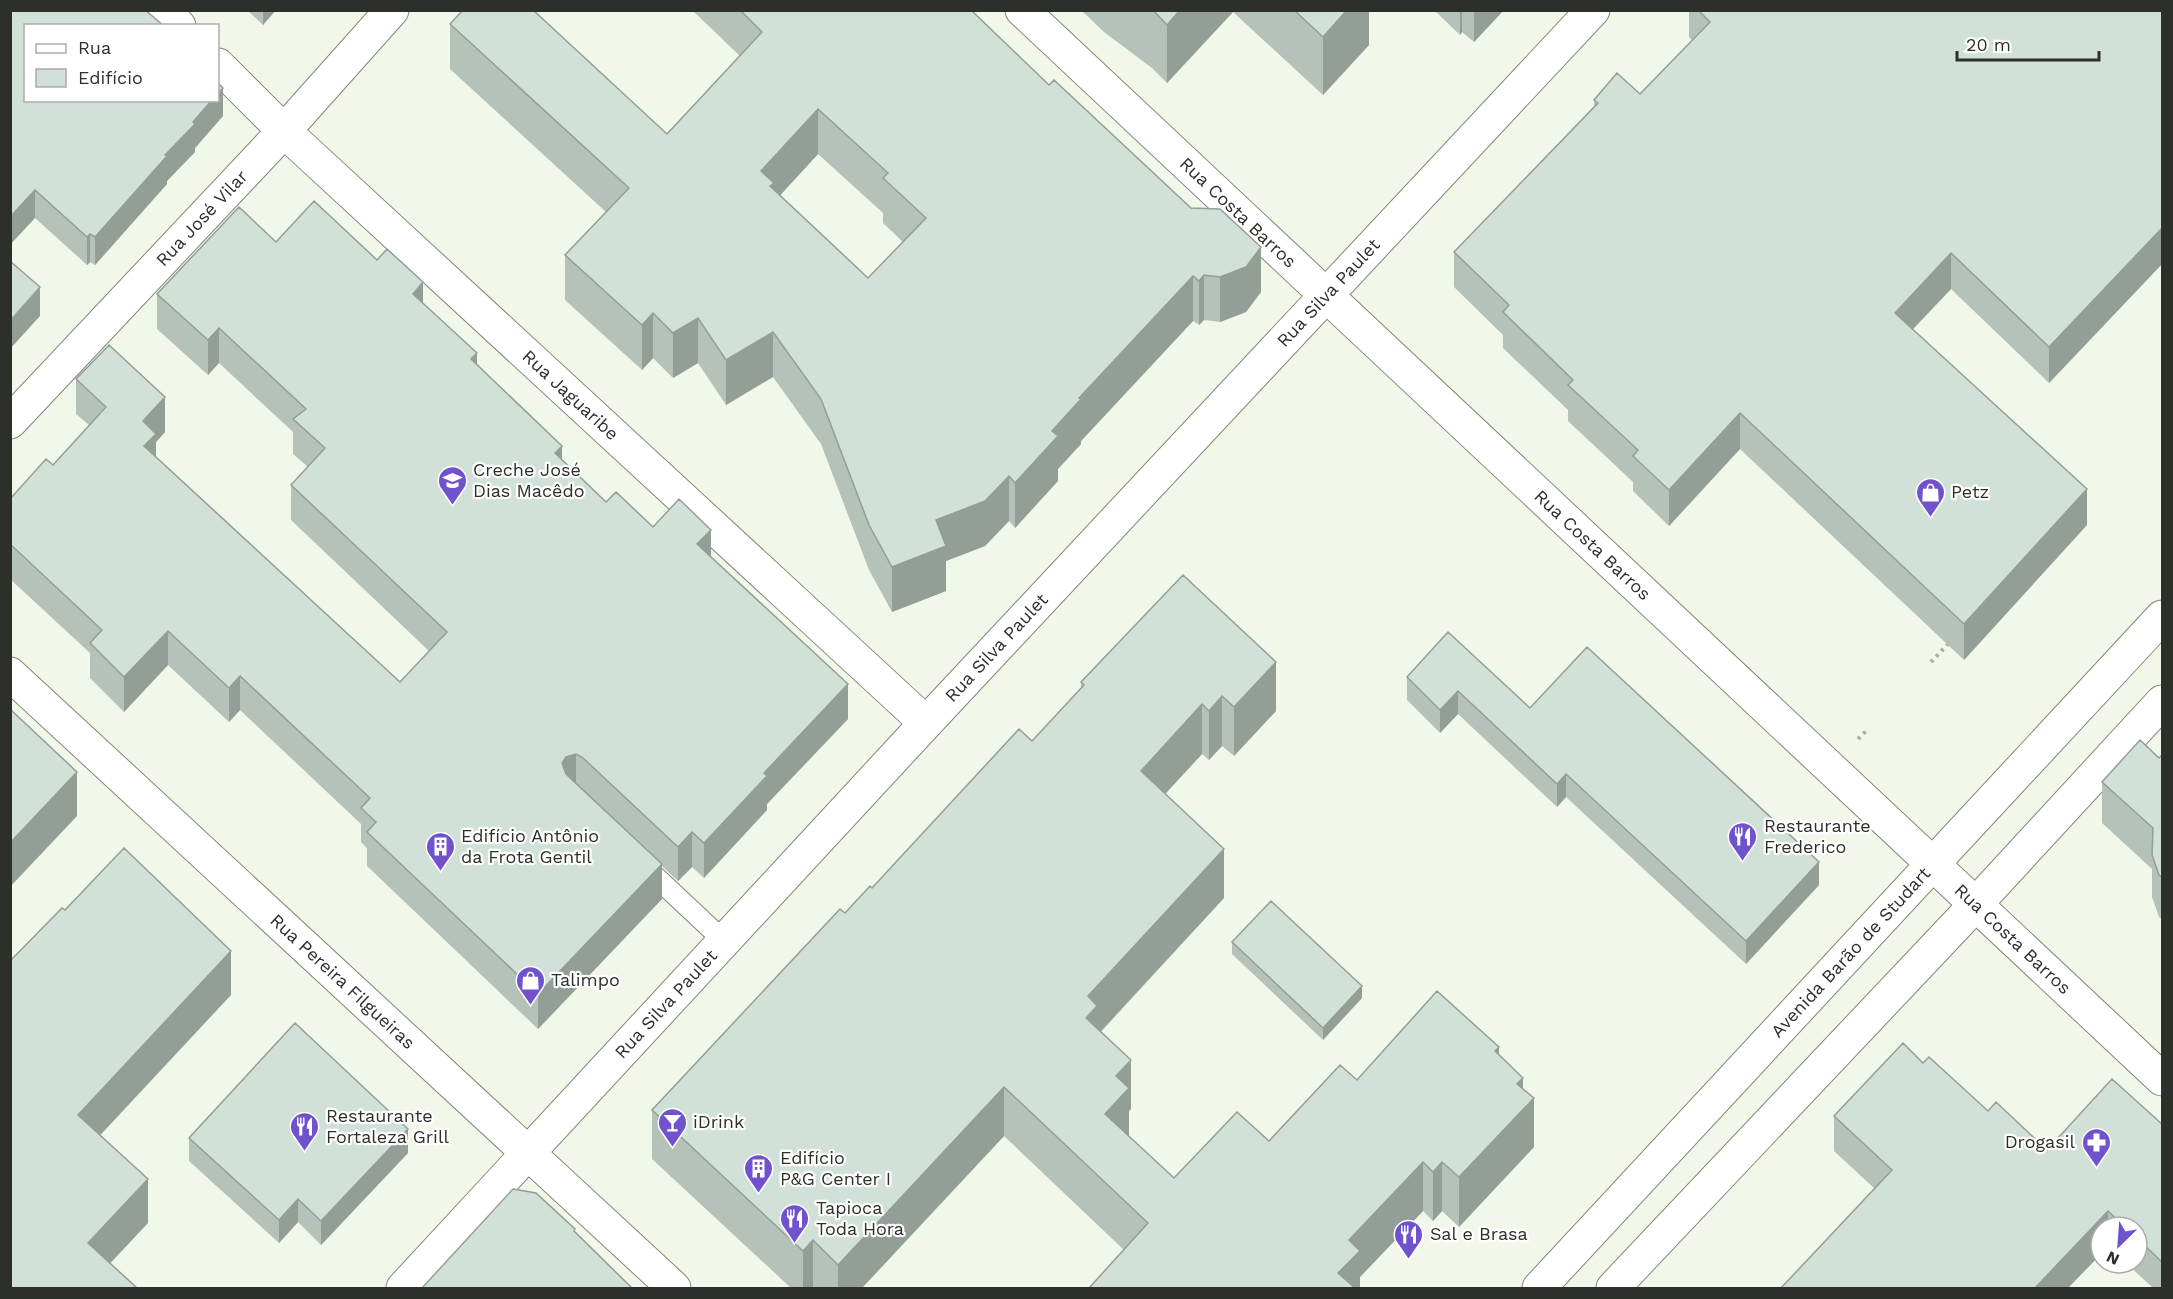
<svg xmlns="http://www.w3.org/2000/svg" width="2173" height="1299" font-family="'Work Sans',sans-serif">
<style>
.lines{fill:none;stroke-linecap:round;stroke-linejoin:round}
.service-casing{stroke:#82877a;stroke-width:22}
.minor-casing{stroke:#82877a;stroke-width:35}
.tertiary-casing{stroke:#82877a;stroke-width:35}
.primary-casing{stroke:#82877a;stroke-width:35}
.path{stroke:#abb0a5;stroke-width:4;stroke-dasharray:3 4.5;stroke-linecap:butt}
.service{stroke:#fff;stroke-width:20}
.minor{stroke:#fff;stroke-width:33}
.tertiary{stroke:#fff;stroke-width:33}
.primary{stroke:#fff;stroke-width:33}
.wall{fill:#b5c2b9;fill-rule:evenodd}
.shaded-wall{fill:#939e96}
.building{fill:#d2e1d7;stroke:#939e96;stroke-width:1.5;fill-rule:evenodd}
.labels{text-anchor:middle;stroke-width:4.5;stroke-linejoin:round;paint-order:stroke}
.street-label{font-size:18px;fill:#2d302a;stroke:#fff}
.poi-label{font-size:18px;fill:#2d302a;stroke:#fff;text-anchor:start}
</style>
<rect width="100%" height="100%" fill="#f2f8e9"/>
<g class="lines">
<defs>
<path id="service" d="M 643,865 L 724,941"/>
<g id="minor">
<path d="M 164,10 L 179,26"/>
<path id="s1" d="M 218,65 L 284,131 L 926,723"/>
<path id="s2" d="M 10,422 L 284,131 L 392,10"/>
<path id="s3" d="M 403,1288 L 926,723 L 1593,10"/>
</g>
<g id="tertiary">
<path id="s4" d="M 1022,10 L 2162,1079"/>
<path id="s5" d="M 10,674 L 674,1288"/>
</g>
<g id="primary">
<path id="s6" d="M 1539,1288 L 2162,617"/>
<path d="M 1613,1288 L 1961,920 L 2162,702"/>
</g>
</defs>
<use href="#service" class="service-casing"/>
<use href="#minor" class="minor-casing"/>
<use href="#tertiary" class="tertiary-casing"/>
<use href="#primary" class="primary-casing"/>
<path class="path" d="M 1931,662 L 1948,644
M 1858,739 L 1866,731"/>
<use href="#service" class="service"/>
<use href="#minor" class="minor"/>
<use href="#tertiary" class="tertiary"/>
<use href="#primary" class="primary"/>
</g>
<path class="wall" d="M 10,10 L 223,116 L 195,148 L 195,152 L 167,181 L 167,184 L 95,265 L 90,262 L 87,265 L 35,218 Z
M 247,10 L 276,10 L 263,25 Z
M 692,10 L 971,10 L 1261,292 L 1246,312 L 1220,322 L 1204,320 L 1199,325 L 1193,321 L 1081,441 L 1081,444 L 1058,469 L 1058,481 L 1015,528 L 1009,521 L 985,546 L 946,561 L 946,591 L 892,612 L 869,570 L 821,444 L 773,377 L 726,405 L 698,363 L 673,378 L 653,358 L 642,370 L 565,300 L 565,255 L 606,212 L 450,69 L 450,24 L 667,134 L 740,56 ZM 818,154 L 883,213 L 883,223 L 903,242 L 868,278 L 780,195 Z
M 1081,10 L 1369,10 L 1369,45 L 1323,95 L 1233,12 L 1167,83 L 1152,68 L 1104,32 Z
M 1434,10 L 1504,10 L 1474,42 L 1462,32 L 1460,35 Z
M 1689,10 L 2163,10 L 2163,263 L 2049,383 L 1951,289 L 1913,329 L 2087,525 L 1964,660 L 1740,449 L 1669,526 L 1633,491 L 1633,482 L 1568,421 L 1568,410 L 1503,348 L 1503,335 L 1454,287 L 1454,252 L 1594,107 L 1594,100 L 1640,94 L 1692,40 L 1689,37 Z
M 276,242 L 423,303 L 562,459 L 606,502 L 711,556 L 848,719 L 767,804 L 767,810 L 704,878 L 692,867 L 678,881 L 662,866 L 662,899 L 538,1029 L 367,866 L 367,848 L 361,842 L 361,824 L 240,710 L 229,722 L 168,665 L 124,712 L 90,678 L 90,653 L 10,579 L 10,499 L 53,465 L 89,425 L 76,414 L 76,379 L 165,432 L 156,442 L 156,457 L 400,682 L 429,651 L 291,520 L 291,485 L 308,467 L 293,454 L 293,432 L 219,363 L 208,375 L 157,329 L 157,294 Z
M 1183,575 L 1276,711 L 1234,756 L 1222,746 L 1209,760 L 1202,754 L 1165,794 L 1224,898 L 1101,1032 L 1131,1109 L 1129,1111 L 1129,1137 L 1174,1178 L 1269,1141 L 1357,1080 L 1499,1055 L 1523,1089 L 1534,1147 L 1459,1227 L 1442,1211 L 1433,1221 L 1423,1211 L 1360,1277 L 1360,1288 L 1124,1250 L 1004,1136 L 862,1288 L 791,1288 L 652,1159 L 652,1110 L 845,913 L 1032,741 L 1081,688 L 1081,682 Z
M 1407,677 L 1530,708 L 1819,885 L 1746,964 L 1566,797 L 1557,807 L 1458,714 L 1440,733 L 1407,700 Z
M 2163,754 L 2163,920 L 2159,917 L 2152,897 L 2152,869 L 2102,823 L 2102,782 L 2159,758 Z
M 1232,942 L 1362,998 L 1323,1040 L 1232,954 Z
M 1923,1063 L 1988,1111 L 2047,1150 L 2163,1125 L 2163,1288 L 2153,1288 L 2126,1263 L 2137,1263 L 2137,1227 L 2101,1227 L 2101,1254 L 2068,1288 L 1875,1189 L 1834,1151 L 1834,1116 Z
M 189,1138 L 408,1153 L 321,1245 L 298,1222 L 279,1243 L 189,1161 Z"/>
<path class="shaded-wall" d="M 263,10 L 276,10 L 263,25 Z
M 1180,10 L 1233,10 L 1233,12 L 1167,83 L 1167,25 Z
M 1347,10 L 1369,10 L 1369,45 L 1323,95 L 1323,37 Z
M 1460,10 L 1462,10 L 1462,32 L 1460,35 Z
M 1474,10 L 1504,10 L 1474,42 Z
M 223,88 L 223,116 L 195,148 L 195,152 L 167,181 L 167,184 L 95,265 L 95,237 L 212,100 L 218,100 L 218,94 Z
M 818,109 L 818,154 L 774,202 L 761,171 Z
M 35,190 L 35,218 L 10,245 L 10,217 Z
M 2163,227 L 2163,263 L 2049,383 L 2049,347 Z
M 90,234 L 90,262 L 87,265 L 87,237 Z
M 1261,247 L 1261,292 L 1246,312 L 1220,322 L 1220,277 Z
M 1951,253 L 1951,289 L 1895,348 L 1895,313 Z
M 1204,275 L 1204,320 L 1199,325 L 1199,281 Z
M 1193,276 L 1193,321 L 1081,441 L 1081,444 L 1058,469 L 1058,481 L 1015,528 L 1015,483 L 1052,431 L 1079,398 Z
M 423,282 L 423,317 L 413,294 Z
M 40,287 L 40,316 L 10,349 L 10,321 Z
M 653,313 L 653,358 L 642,370 L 642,325 Z
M 698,318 L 698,363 L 673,378 L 673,333 Z
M 219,328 L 219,363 L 208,375 L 208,340 Z
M 773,332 L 773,377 L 726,405 L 726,360 Z
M 477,353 L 477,388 L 471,359 Z
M 165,397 L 165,432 L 156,442 L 156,468 L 144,455 L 143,421 Z
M 1740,413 L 1740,449 L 1669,526 L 1669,490 Z
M 562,446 L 562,481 L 555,453 Z
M 1009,476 L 1009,521 L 985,546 L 946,561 L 946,591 L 892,612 L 892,567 L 936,520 Z
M 2087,489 L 2087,525 L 1964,660 L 1964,624 Z
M 711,530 L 711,564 L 697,544 Z
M 168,631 L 168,665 L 124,712 L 124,677 Z
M 1276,662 L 1276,711 L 1234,756 L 1234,707 Z
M 240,676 L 240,710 L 229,722 L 229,688 Z
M 848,684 L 848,719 L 767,804 L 767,810 L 704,878 L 704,843 L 764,773 Z
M 1458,691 L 1458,714 L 1440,733 L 1440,710 Z
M 1222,696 L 1222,746 L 1209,760 L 1209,711 Z
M 1202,704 L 1202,754 L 1141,820 L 1141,771 Z
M 576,754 L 576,788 L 566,791 L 562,763 L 566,757 Z
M 77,772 L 77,816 L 10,887 L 10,843 Z
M 1566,774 L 1566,797 L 1557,807 L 1557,784 Z
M 692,832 L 692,867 L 678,881 L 678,847 Z
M 1224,849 L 1224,898 L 1097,1035 L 1086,1018 L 1088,996 Z
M 1819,862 L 1819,885 L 1746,964 L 1746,941 Z
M 662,864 L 662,899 L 538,1029 L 538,994 Z
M 231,951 L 231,995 L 78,1159 L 78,1115 Z
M 1362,986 L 1362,998 L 1323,1040 L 1323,1028 Z
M 1499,1047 L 1499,1096 L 1495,1051 Z
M 1131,1060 L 1131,1109 L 1129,1111 L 1129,1138 L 1105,1114 L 1116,1076 Z
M 1523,1078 L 1523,1109 L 1534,1098 L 1534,1147 L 1459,1227 L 1459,1177 L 1517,1084 Z
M 1004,1087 L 1004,1136 L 862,1288 L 838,1288 L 838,1265 Z
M 408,1129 L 408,1153 L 321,1245 L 321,1221 Z
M 1423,1162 L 1423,1211 L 1360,1277 L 1360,1288 L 1338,1288 L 1338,1273 L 1349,1240 Z
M 1442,1162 L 1442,1211 L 1433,1221 L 1433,1172 Z
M 148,1179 L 148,1223 L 88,1287 L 88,1243 Z
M 298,1199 L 298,1222 L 279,1243 L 279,1220 Z
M 2108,1211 L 2108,1227 L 2101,1227 L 2101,1254 L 2068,1288 L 2035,1288 Z
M 813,1240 L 813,1288 L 803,1288 L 803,1251 Z"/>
<path class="building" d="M 10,10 L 145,10 L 164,26 L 26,26 L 26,100 L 212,100 L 193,122 L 195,124 L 165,155 L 167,156 L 95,237 L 90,234 L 87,237 L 35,190 L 10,217 Z
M 463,10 L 533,10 L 667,134 L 762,32 L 740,10 L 971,10 L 1049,85 L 1054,80 L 1191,208 L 1220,209 L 1261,247 L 1246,267 L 1220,277 L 1204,275 L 1199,281 L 1193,276 L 1079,398 L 1081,399 L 1052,431 L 1058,436 L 1015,483 L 1009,476 L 985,501 L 936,520 L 946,546 L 892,567 L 869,525 L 821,399 L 773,332 L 726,360 L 698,318 L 673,333 L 653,313 L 642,325 L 565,255 L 629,188 L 450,24 ZM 818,109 L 888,173 L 883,178 L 926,218 L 868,278 L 770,186 L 774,183 L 761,171 Z
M 1153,10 L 1180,10 L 1167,25 Z
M 1294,10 L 1347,10 L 1323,37 Z
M 1698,10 L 2163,10 L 2163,227 L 2049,347 L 1951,253 L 1895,313 L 2087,489 L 1964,624 L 1740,413 L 1669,490 L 1633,456 L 1638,450 L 1568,385 L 1573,380 L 1503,312 L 1509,305 L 1454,252 L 1598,103 L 1594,100 L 1617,73 L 1640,94 L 1710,22 Z
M 218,83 L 223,88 L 218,94 Z
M 314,201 L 377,260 L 387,249 L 423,282 L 413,294 L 477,353 L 471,359 L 562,446 L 555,453 L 606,502 L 616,492 L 653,527 L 679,499 L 711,530 L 697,544 L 848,684 L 764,773 L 767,776 L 704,843 L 692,832 L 678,847 L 582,757 L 576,754 L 566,757 L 562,763 L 566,774 L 662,864 L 538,994 L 367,832 L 376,822 L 361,808 L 370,798 L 240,676 L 229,688 L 168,631 L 124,677 L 90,643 L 102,630 L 10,544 L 10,499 L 46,459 L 53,465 L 106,407 L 76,379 L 109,345 L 165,397 L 143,421 L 156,434 L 144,446 L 400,682 L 447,632 L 291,485 L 325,448 L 293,419 L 306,409 L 219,328 L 208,340 L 157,294 L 239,207 L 276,242 Z
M 10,261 L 40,287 L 10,321 Z
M 1183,575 L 1276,662 L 1234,707 L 1222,696 L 1209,711 L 1202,704 L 1141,771 L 1224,849 L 1088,996 L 1097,1006 L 1086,1018 L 1131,1060 L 1116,1076 L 1129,1088 L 1105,1114 L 1174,1178 L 1237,1112 L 1269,1141 L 1340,1065 L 1357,1080 L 1437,991 L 1499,1047 L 1495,1051 L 1523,1078 L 1517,1084 L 1534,1098 L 1459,1177 L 1442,1162 L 1433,1172 L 1423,1162 L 1349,1240 L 1360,1251 L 1338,1273 L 1355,1288 L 1089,1288 L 1148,1223 L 1004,1087 L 838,1265 L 813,1240 L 803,1251 L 652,1110 L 840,909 L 845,913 L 870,886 L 872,888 L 1019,729 L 1032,741 L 1084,685 L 1081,682 Z
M 1448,632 L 1530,708 L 1587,647 L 1819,862 L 1746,941 L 1566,774 L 1557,784 L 1458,691 L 1440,710 L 1407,677 Z
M 10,709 L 77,772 L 10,843 Z
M 2140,740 L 2159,758 L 2163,754 L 2163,878 L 2159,875 L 2152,855 L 2153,828 L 2102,782 Z
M 124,848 L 231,951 L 78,1115 L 148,1179 L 88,1243 L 137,1288 L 10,1288 L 10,961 L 62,908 L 65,910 Z
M 1271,901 L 1362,986 L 1323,1028 L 1232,942 Z
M 295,1023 L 408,1129 L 321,1221 L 298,1199 L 279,1220 L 189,1138 Z
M 1903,1043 L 1923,1063 L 1929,1057 L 1988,1111 L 1996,1102 L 2047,1150 L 2112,1079 L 2163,1125 L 2163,1263 L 2137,1238 L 2137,1227 L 2125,1227 L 2108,1211 L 2035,1288 L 1781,1288 L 1892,1170 L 1834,1116 Z
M 513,1189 L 536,1193 L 575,1229 L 574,1231 L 632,1288 L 422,1288 Z"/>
<defs>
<symbol id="school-pin" viewBox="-11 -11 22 30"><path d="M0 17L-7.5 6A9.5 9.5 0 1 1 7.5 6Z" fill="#7053cc" stroke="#fff"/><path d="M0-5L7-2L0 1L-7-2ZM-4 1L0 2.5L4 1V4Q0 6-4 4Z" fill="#fff"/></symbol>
<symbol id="shop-pin" viewBox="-11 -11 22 30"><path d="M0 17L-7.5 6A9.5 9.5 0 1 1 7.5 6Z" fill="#7053cc" stroke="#fff"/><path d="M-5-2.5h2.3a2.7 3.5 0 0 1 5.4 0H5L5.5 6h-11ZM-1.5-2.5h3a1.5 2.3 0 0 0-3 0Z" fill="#fff"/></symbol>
<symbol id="restaurant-pin" viewBox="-11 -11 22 30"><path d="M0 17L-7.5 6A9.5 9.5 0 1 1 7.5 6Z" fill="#7053cc" stroke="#fff"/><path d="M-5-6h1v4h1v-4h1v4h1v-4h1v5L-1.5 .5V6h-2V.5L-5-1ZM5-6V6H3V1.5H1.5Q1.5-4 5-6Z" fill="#fff"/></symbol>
<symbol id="building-pin" viewBox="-11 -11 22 30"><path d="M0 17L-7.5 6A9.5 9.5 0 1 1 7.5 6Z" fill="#7053cc" stroke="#fff"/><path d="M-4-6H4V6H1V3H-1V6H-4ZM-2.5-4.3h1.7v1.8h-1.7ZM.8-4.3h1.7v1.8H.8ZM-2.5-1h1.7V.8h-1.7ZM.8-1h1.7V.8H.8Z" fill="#fff"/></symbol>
<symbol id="bar-pin" viewBox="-11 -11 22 30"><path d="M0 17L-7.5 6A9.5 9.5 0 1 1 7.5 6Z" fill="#7053cc" stroke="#fff"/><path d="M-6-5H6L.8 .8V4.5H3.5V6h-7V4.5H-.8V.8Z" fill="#fff"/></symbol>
<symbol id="pharmacy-pin" viewBox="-11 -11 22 30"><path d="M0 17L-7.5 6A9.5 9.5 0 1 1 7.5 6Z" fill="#7053cc" stroke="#fff"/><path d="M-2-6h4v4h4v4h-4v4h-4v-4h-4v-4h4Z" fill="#fff"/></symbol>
</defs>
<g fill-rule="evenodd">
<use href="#school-pin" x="436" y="464" width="33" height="45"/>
<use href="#shop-pin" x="1914" y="476" width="33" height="45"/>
<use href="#restaurant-pin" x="1726" y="820" width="33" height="45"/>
<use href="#building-pin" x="424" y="830" width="33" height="45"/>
<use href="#shop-pin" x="514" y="964" width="33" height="45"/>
<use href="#bar-pin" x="656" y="1106" width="33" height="45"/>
<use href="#restaurant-pin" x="288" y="1110" width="33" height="45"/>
<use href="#pharmacy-pin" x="2080" y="1126" width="33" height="45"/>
<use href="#building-pin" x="742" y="1152" width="33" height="45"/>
<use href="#restaurant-pin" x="778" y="1202" width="33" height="45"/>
<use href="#restaurant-pin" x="1392" y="1218" width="33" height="45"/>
</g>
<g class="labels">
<g class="street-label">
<text dy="6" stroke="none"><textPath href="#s4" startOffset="296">Rua Costa Barros</textPath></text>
<text dy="6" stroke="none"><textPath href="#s2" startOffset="280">Rua José Vilar</textPath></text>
<text dy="6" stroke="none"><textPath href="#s3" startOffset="1359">Rua Silva Paulet</textPath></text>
<text dy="6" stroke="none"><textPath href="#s1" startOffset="483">Rua Jaguaribe</textPath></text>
<text dy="6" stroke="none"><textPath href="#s4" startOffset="782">Rua Costa Barros</textPath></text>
<text dy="6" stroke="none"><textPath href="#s3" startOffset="873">Rua Silva Paulet</textPath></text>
<text dy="6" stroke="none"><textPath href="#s4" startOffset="1358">Rua Costa Barros</textPath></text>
<text dy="6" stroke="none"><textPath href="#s6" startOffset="458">Avenida Barão de Studart</textPath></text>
<text dy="6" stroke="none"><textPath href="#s5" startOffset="453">Rua Pereira Filgueiras</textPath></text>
<text dy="6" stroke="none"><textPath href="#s3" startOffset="387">Rua Silva Paulet</textPath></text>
</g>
<g class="poi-label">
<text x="473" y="476">Creche José<tspan x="473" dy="21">Dias Macêdo</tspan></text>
<text x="1951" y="498">Petz</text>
<text x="1764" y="832">Restaurante<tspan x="1764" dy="21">Frederico</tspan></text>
<text x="461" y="842">Edifício Antônio<tspan x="461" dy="21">da Frota Gentil</tspan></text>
<text x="551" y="986">Talimpo</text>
<text x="326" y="1122">Restaurante<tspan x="326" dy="21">Fortaleza Grill</tspan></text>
<text x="693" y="1128">iDrink</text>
<text x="2075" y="1148" text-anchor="end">Drogasil</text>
<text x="780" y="1164">Edifício<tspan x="780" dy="21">P&amp;G Center I</tspan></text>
<text x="816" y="1214">Tapioca<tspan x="816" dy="21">Toda Hora</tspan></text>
<text x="1430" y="1240">Sal e Brasa</text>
</g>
</g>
<rect width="2173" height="1299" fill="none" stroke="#2d302a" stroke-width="24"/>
<rect x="24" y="24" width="195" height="78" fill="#ffffff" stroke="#abacaa" stroke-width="1.5"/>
<rect x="36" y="44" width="30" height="9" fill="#ffffff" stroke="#abacaa" stroke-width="1.5"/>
<text x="78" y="54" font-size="18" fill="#2d302a">Rua</text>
<rect x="36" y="69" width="30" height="18" fill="#d2e1d7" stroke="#abacaa" stroke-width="1.5"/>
<text x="78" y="84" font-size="18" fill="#2d302a">Edifício</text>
<g transform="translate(2119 1245) rotate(205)"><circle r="28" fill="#ffffff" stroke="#abacaa" stroke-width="1.5"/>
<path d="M0-4.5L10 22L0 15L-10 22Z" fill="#7053cc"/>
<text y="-9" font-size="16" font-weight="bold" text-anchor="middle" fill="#2d302a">N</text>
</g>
<path d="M1957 51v9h142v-9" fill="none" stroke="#2d302a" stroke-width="3"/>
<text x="1966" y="51" font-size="18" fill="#2d302a" stroke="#ffffff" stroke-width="4.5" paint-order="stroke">20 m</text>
</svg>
